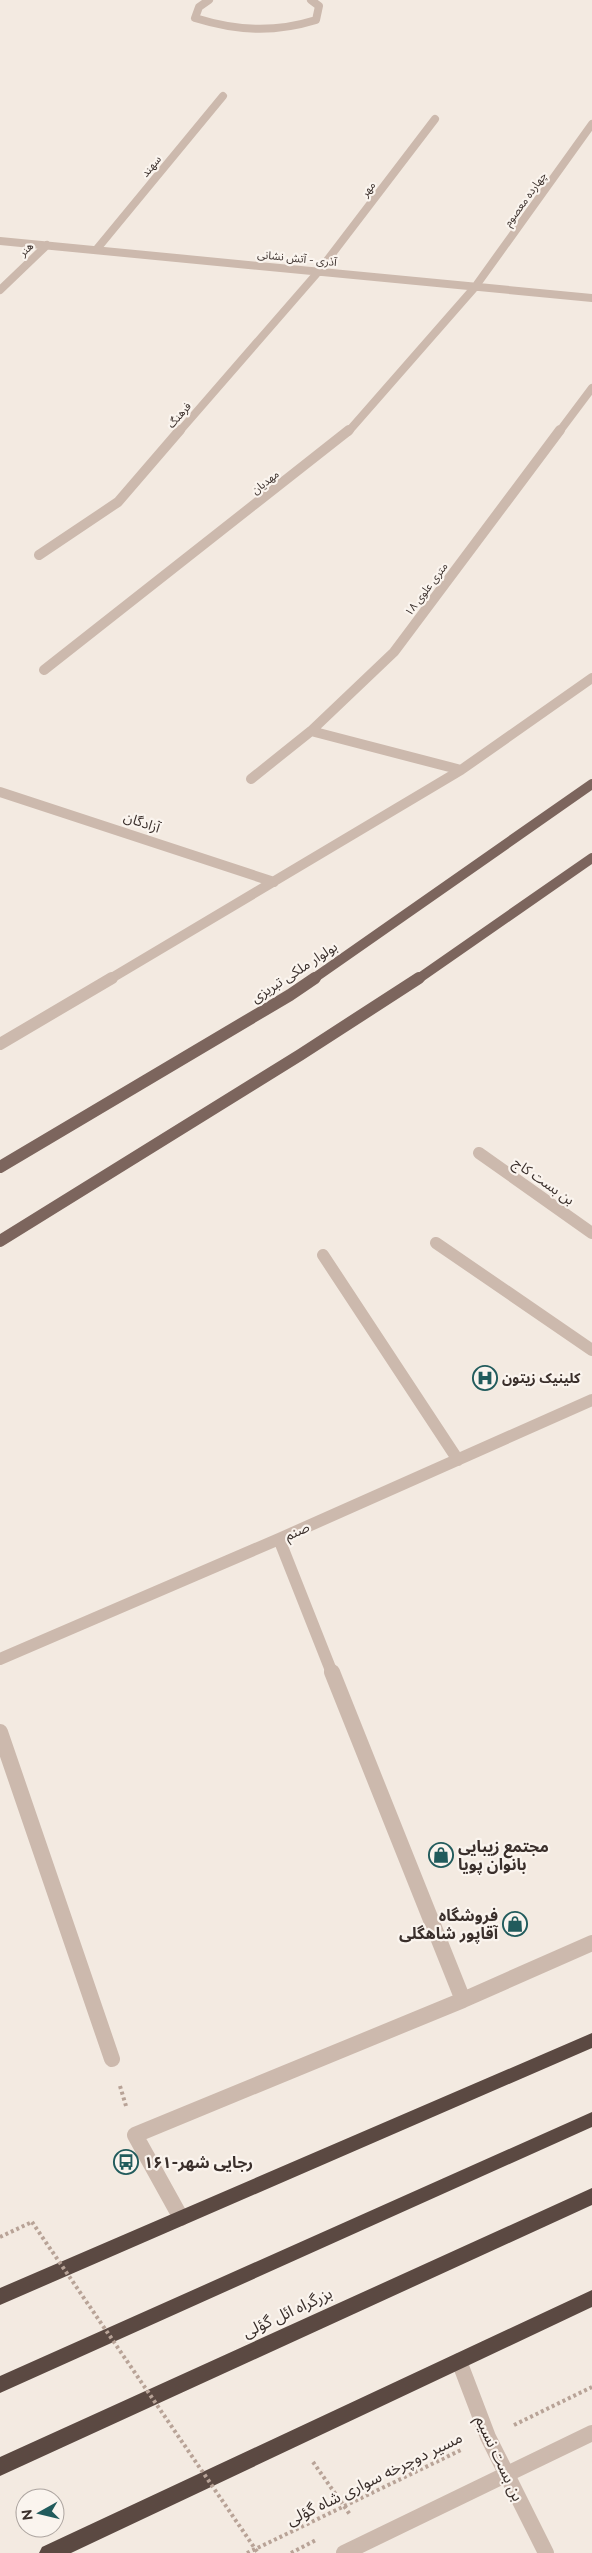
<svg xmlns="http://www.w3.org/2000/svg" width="592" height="2553" font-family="Raleway,'Noto Sans Arabic',sans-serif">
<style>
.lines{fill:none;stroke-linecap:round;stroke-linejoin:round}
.path{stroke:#b8a397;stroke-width:4;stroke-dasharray:3 3;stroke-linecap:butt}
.minor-far3{stroke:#ccb9ad;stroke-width:8}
.minor-far2{stroke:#ccb9ad;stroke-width:10}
.minor-far1{stroke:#ccb9ad;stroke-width:12}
.minor{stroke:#ccb9ad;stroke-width:16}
.major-far1{stroke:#7c655d;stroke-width:10}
.major{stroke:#7c655d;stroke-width:12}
.highway{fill:#5b4942;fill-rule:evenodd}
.path-bridge{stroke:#b8a397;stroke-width:4;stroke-dasharray:3 3;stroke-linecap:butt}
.labels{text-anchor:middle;stroke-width:4.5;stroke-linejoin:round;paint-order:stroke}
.far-street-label{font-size:11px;fill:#3a2f2b;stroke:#faf4ee}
.street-label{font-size:14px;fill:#3a2f2b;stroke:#faf4ee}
.poi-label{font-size:14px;font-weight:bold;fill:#3a2f2b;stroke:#faf4ee;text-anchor:start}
.near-poi-label{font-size:16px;font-weight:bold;fill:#3a2f2b;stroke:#faf4ee;text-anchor:start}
.near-street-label{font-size:16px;fill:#3a2f2b;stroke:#faf4ee}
</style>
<rect width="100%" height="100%" fill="#f3eae1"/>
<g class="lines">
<path class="path" d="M 120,2086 L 126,2106
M 0,2237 L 32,2222
M 514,2425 L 592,2387
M 313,2462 L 351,2516
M 247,2553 L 461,2450
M 291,2553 L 316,2540"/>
<path class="minor-far3" d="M 209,0 L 199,7 L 195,18 C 237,31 274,33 316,20 L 319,6 L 311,0
M 0,241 L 592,298
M 96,250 L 223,96
M 0,290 L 47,245
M 179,432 L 319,271 L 435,119
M 348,432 L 475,287 L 592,124
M 559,432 L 592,388"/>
<path class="minor-far2" d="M 39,555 L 118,502 L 180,430
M 44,670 L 349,430
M 311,731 L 461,770
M 251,779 L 311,731 L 394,652 L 560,430
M 0,792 L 274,882
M 110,979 L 461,770 L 592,678"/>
<path class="minor-far1" d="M 0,1044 L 112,978
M 479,1153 L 592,1233
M 436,1243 L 592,1350
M 323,1255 L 458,1460
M 279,1539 L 332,1673
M 0,1659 L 279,1539 L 592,1400"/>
<path class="minor" d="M 332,1672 L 463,2000
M 0,1732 L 112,2059
M 181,2218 L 135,2135 L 463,2000 L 592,1943
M 459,2361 L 488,2437 L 546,2553
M 344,2553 L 592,2433"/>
<path class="major-far1" d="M 313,979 L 592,784
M 418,979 L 592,858"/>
<path class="major" d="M 0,1167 L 290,995 L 315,978
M 0,1241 L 300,1055 L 419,978"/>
<path class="highway" d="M 592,2033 L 592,2048 L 0,2305 L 0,2288 Z
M 592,2112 L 592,2127 L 0,2393 L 0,2376 Z
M 592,2188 L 592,2205 L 0,2476 L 0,2457 Z
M 592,2290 L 592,2307 L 71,2553 L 39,2553 L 42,2547 Z"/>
<path class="path-bridge" d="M 32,2222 L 258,2553"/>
</g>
<defs>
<symbol id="hospital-ring" viewBox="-11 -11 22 22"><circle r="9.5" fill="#faf4ee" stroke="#215b5c" stroke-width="1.5"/><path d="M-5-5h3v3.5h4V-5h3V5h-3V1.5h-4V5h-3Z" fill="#215b5c"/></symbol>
<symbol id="shop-ring" viewBox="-11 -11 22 22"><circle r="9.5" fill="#faf4ee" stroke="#215b5c" stroke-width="1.5"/><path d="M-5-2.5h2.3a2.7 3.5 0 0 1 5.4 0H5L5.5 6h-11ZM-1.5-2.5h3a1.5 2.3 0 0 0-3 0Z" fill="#215b5c"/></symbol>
<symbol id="bus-ring" viewBox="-11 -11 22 22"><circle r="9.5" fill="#faf4ee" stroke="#215b5c" stroke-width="1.5"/><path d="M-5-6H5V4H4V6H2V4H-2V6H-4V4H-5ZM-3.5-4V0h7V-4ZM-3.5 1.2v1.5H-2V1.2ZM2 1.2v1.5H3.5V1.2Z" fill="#215b5c"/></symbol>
</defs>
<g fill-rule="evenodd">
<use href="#hospital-ring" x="471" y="1364" width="28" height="28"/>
<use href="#shop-ring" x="427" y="1841" width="28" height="28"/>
<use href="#shop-ring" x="501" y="1910" width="28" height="28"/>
<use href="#bus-ring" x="112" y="2148" width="28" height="28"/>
</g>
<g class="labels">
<g class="far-street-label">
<text transform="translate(151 166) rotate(-51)" y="4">سهند</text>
<text transform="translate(368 189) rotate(-53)" y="4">مهر</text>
<text transform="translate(525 199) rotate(-54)" y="4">چهارده معصوم</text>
<text transform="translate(26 249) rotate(-44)" y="4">هنر</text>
<text transform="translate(297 258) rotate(6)" y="4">آذرى - آتش نشانى</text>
<text transform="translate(179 415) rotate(-49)" y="4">فرهنگ</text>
<text transform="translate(265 482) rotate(-38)" y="4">مهدیان</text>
<text transform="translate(426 589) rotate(-53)" y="4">۱۸ متری علوی</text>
</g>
<g class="street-label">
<text transform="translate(142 822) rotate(19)" y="5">آزادگان</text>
<text transform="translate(294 972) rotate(-33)" y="5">بولوار ملکی تبریزی</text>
<text transform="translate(544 1181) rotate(35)" y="5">بن بست کاج</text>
<text transform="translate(297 1531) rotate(-24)" y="5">صنم</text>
</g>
<g class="poi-label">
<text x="502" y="1383">کلینیک زیتون</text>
</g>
<g class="near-poi-label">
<text x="458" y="1852">مجتمع زیبایی<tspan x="458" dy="18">بانوان پویا</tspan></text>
<text x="498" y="1921" text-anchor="end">فروشگاه<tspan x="498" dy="18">آقاپور شاهگلی</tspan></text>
<text x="144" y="2168">۱۶۱-رجایی شهر</text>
</g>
<g class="near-street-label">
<text transform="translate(287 2312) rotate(-25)" y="6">بزرگراه ائل گؤلی</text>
<text transform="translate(500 2458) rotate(65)" y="6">بن بست نسیم</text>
<text transform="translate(374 2478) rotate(-26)" y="6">مسیر دوچرخه سواری شاه گؤلی</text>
</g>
</g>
<g transform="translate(40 2513) rotate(262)"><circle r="24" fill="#faf4ee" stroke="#ada5a0"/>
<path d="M0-4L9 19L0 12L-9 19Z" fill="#215b5c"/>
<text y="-8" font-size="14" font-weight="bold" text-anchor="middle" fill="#3a2f2b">N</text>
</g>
</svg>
